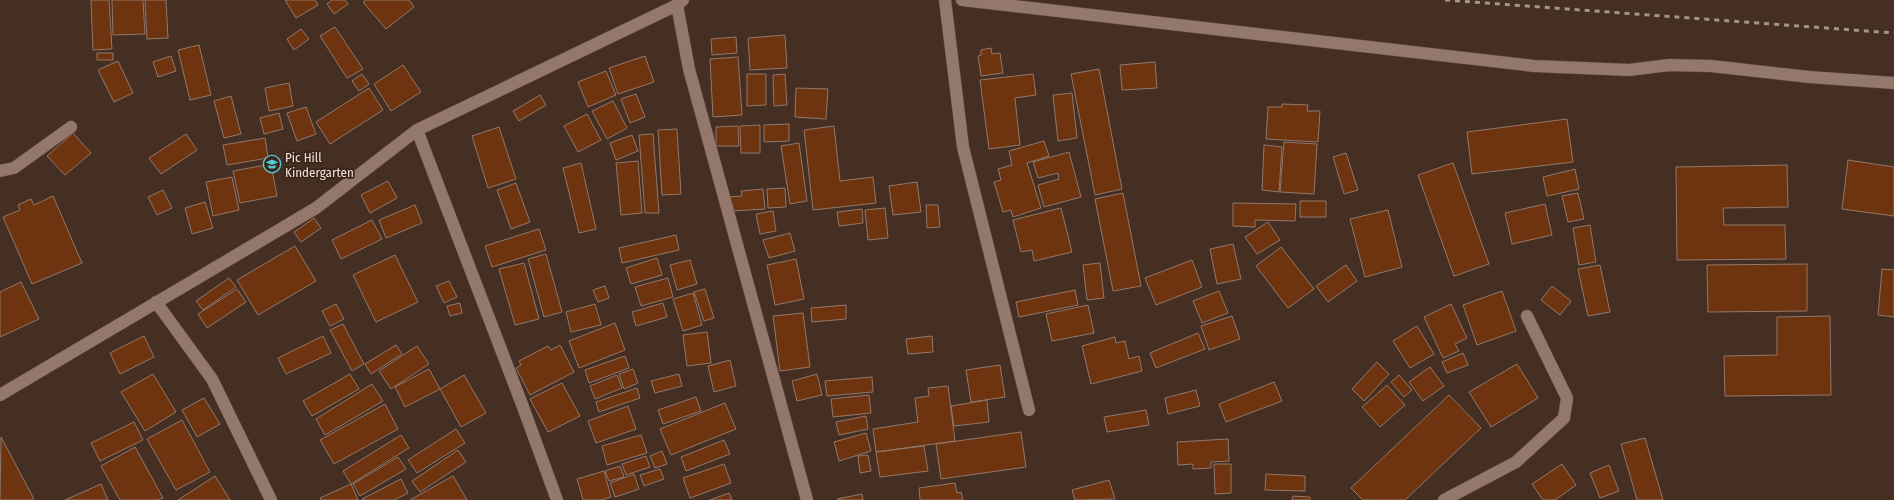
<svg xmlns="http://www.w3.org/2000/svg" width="1894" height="500" font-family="'Fira Sans Condensed',sans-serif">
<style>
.building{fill:#6d340f;stroke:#92786b}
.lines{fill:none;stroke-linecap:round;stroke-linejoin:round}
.minor-casing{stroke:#5e4c41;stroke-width:13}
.minor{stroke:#93786b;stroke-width:12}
.rail{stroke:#a6948b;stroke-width:3;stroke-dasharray:5 5;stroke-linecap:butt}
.labels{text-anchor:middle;stroke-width:3.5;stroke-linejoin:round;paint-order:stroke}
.poi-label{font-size:13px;fill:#f0e1da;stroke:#3b2519;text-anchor:start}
</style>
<rect width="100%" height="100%" fill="#452f23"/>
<path class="building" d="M 91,0 L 109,0 L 112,49 L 93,50 Z
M 112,0 L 143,0 L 145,34 L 113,35 Z
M 145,0 L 166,0 L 168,38 L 147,39 Z
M 285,0 L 315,0 L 318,5 L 296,18 Z
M 332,0 L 345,0 L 348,4 L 334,14 L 327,4 Z
M 366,0 L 409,0 L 414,7 L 386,29 L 363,2 Z
M 335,27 L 363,69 L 347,78 L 320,36 Z
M 301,29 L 309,39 L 294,50 L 287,39 Z
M 785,35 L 787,68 L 750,70 L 748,38 Z
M 736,37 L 737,53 L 712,55 L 711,39 Z
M 199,45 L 211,95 L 190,100 L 178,50 Z
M 991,48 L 992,54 L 1000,53 L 1003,73 L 981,76 L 978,56 L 981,55 L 981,50 Z
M 97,53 L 113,53 L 113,60 L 97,60 Z
M 171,56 L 176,71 L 158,77 L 153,62 Z
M 645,56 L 654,82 L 618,94 L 609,68 Z
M 738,57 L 742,115 L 713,117 L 710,59 Z
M 118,61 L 133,93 L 114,102 L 98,70 Z
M 1155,62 L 1157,88 L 1122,90 L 1120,65 Z
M 403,65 L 421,92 L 391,111 L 374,84 Z
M 1099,69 L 1122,189 L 1095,195 L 1071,74 Z
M 606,71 L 616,95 L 588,107 L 578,82 Z
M 362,74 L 369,84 L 359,91 L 352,81 Z
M 747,74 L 766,74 L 766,105 L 747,106 Z
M 785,74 L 787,105 L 774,106 L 773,75 Z
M 1033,74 L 1036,95 L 1015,98 L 1020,145 L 989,149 L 980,80 Z
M 289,83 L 293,106 L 269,111 L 265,88 Z
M 369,88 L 383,110 L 330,144 L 316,122 Z
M 796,88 L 828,89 L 826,119 L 795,117 Z
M 1072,93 L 1077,138 L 1058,141 L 1053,95 Z
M 636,94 L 645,117 L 630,123 L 621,99 Z
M 540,95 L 546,105 L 519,121 L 513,111 Z
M 231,96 L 241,134 L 224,138 L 214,101 Z
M 613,101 L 627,128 L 607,139 L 592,111 Z
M 1282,104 L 1308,105 L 1307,111 L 1320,111 L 1318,142 L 1266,139 L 1268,107 L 1282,107 Z
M 306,107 L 316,134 L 297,141 L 287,113 Z
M 279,113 L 283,129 L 264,134 L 260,118 Z
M 587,114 L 601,140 L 578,152 L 564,126 Z
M 1567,119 L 1573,162 L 1472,174 L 1467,132 Z
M 789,124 L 789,141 L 764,142 L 764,125 Z
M 760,125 L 760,153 L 741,153 L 740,126 Z
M 738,126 L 739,146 L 716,146 L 716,127 Z
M 834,126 L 840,181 L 873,177 L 876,203 L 813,210 L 804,130 Z
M 499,127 L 516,179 L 488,188 L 472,136 Z
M 677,129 L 681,194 L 662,195 L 658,130 Z
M 73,133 L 91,153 L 65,175 L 47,156 Z
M 186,134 L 197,150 L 161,174 L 149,158 Z
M 653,134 L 659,213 L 645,213 L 639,135 Z
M 632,135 L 638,151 L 616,160 L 610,143 Z
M 265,138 L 268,158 L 227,165 L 223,145 Z
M 1044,141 L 1049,156 L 1027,163 L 1041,208 L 1013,217 L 1011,210 L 1003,212 L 994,182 L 1001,180 L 998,169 L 1012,165 L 1009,151 Z
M 1284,142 L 1317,144 L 1314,194 L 1280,192 Z
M 799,143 L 807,201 L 790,204 L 781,146 Z
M 1264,145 L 1282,147 L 1279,192 L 1262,190 Z
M 1069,152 L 1081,197 L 1044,207 L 1038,185 L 1059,179 L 1058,173 L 1038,178 L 1033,162 Z
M 1346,153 L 1358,190 L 1344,194 L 1333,157 Z
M 1848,160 L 1894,167 L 1894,216 L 1842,209 Z
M 638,161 L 642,213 L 621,215 L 616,163 Z
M 581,163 L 596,229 L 579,233 L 563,168 Z
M 1453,163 L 1489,264 L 1454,276 L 1418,175 Z
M 271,164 L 277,196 L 240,203 L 233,171 Z
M 1787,165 L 1788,207 L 1723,208 L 1724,225 L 1785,225 L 1786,259 L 1677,260 L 1676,167 Z
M 1575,169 L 1579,189 L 1547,196 L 1543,177 Z
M 232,177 L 239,210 L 213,216 L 206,182 Z
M 388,181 L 397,198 L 370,213 L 361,195 Z
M 917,182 L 921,212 L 893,215 L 889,186 Z
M 516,183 L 530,222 L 511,229 L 497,190 Z
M 785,188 L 786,207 L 768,208 L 767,189 Z
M 763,189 L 765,209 L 730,211 L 729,197 L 742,196 L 741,191 Z
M 163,190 L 172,208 L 157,215 L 148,197 Z
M 1123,193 L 1141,286 L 1113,291 L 1095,199 Z
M 1578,193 L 1584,219 L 1568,222 L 1562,196 Z
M 53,196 L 82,263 L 32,284 L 3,217 L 20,210 L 18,205 L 31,199 L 34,205 Z
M 1300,201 L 1326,201 L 1326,217 L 1300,217 Z
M 205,202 L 213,228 L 192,234 L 185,208 Z
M 1233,203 L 1296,204 L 1295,221 L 1255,220 L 1255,227 L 1233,226 Z
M 1545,204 L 1552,235 L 1512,244 L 1505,213 Z
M 415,205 L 422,223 L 386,238 L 379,220 Z
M 926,205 L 938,205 L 940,227 L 927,228 Z
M 885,208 L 888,238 L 868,240 L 865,210 Z
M 1061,208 L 1072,252 L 1034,261 L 1032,250 L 1021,252 L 1013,220 Z
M 862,209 L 863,223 L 839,226 L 837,212 Z
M 1388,210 L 1402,267 L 1365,277 L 1350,219 Z
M 773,211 L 776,231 L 760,234 L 756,214 Z
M 314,218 L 321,228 L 301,242 L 294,232 Z
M 372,220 L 382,239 L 341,259 L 332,240 Z
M 1268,222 L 1280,240 L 1257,254 L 1245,237 Z
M 1590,225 L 1596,262 L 1579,265 L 1573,228 Z
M 539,229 L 546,250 L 492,267 L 485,246 Z
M 790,233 L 795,251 L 769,258 L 763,240 Z
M 676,235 L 679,250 L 622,263 L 619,248 Z
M 1233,244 L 1241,279 L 1217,284 L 1210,249 Z
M 295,246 L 316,281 L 258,315 L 237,280 Z
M 1281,247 L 1314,289 L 1288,308 L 1256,266 Z
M 546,254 L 562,312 L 544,317 L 528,259 Z
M 395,255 L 418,302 L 376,322 L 353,275 Z
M 657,258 L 662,275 L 631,284 L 626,268 Z
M 796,259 L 804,299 L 775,305 L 767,265 Z
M 690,260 L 697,284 L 677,290 L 670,265 Z
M 1192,260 L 1202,287 L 1156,305 L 1145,278 Z
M 524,263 L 539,319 L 515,325 L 499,269 Z
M 1100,263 L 1104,298 L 1087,300 L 1083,265 Z
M 1807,264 L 1807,311 L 1708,312 L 1707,265 Z
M 1346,265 L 1357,281 L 1328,302 L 1316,286 Z
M 1600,265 L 1610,312 L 1588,316 L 1578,269 Z
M 1882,269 L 1894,270 L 1894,317 L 1878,315 Z
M 229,278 L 236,287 L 203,310 L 196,301 Z
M 668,278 L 673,297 L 641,306 L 635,287 Z
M 449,281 L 457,297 L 444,303 L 436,286 Z
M 21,282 L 39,319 L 0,337 L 0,292 Z
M 605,286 L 609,298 L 598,302 L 593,290 Z
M 1552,286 L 1571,301 L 1560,315 L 1541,300 Z
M 237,289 L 246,302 L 207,328 L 198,314 Z
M 705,289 L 714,318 L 704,321 L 694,292 Z
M 1075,290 L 1078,305 L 1019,317 L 1016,302 Z
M 1219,291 L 1228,313 L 1202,323 L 1193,301 Z
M 1502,291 L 1516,331 L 1477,345 L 1463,305 Z
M 693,293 L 702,325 L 683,331 L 673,299 Z
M 460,303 L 462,313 L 450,316 L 447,306 Z
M 663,303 L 667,317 L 636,326 L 632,312 Z
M 336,304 L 344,319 L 330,326 L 322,311 Z
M 595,304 L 601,325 L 571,332 L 566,312 Z
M 1451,304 L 1467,338 L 1455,344 L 1459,351 L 1443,358 L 1424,317 Z
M 846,305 L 846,319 L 812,322 L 811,308 Z
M 1088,305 L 1094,333 L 1052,341 L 1046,314 Z
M 803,313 L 810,367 L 780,371 L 773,316 Z
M 1232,316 L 1240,339 L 1209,350 L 1201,326 Z
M 1830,316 L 1831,395 L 1725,396 L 1724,356 L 1777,355 L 1777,317 Z
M 615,323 L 625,350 L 579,368 L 569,341 Z
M 343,324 L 364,364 L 352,371 L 330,330 Z
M 1417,326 L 1434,354 L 1410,368 L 1393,341 Z
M 707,332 L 711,363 L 687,366 L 683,335 Z
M 1198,333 L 1205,349 L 1156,368 L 1150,353 Z
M 144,336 L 154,357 L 120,374 L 110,353 Z
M 323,336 L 331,353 L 286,374 L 278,358 Z
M 932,336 L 933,352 L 908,354 L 906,339 Z
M 1115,337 L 1116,343 L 1125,341 L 1129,359 L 1139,356 L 1142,371 L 1091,384 L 1082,346 Z
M 396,345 L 402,354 L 371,374 L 365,364 Z
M 560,345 L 574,372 L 530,395 L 516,368 L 521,365 L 519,361 L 548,346 L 551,350 Z
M 417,346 L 429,364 L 391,389 L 379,371 Z
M 1463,353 L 1468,365 L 1447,373 L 1442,362 Z
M 625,356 L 629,368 L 589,383 L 585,370 Z
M 730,360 L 736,386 L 714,392 L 708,366 Z
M 1377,362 L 1389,374 L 1364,401 L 1352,389 Z
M 1517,364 L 1538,398 L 1491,427 L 1469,392 Z
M 1000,365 L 1005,397 L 971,402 L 966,370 Z
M 1430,367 L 1444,386 L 1423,401 L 1409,382 Z
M 429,369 L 440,389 L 405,407 L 395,387 Z
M 633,369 L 638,383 L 624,389 L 619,374 Z
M 153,374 L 176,412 L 145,431 L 121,392 Z
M 350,374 L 359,389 L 312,416 L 303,401 Z
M 679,374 L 682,386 L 655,393 L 651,381 Z
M 817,374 L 822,395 L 797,401 L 792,381 Z
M 464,375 L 486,413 L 461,427 L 440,389 Z
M 617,375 L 622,388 L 595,399 L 590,386 Z
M 1399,375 L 1412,390 L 1404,397 L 1391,382 Z
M 872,377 L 873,392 L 827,396 L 825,381 Z
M 1274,382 L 1282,401 L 1226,422 L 1219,404 Z
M 562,383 L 580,416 L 548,432 L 530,399 Z
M 372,384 L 383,401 L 325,435 L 316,419 Z
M 1387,385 L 1405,405 L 1380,427 L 1362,407 Z
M 948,386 L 955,441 L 876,452 L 873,429 L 918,422 L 915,398 L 929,396 L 928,388 Z
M 637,388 L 640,398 L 599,412 L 596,402 Z
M 1196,390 L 1200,406 L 1168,414 L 1165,398 Z
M 869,395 L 871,413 L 833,417 L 831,399 Z
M 1449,395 L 1481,428 L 1405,500 L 1363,500 L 1351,488 Z
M 696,397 L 701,411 L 663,424 L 658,410 Z
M 204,398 L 220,424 L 197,437 L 182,410 Z
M 987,400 L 989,422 L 954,426 L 951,406 Z
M 725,403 L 736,429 L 671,455 L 660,429 Z
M 385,404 L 398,429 L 334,464 L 320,440 Z
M 628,406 L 636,429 L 596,443 L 588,421 Z
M 1146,410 L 1149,425 L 1107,432 L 1104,417 Z
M 866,416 L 868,429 L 839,435 L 836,422 Z
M 182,420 L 210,472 L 176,490 L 147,439 Z
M 134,422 L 143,440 L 100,461 L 91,443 Z
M 456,429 L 465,443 L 417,473 L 408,460 Z
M 1021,432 L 1026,467 L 941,479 L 936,444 Z
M 866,433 L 871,451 L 839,461 L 834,442 Z
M 401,435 L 409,448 L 351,484 L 343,471 Z
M 641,435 L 647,453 L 607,465 L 602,446 Z
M 1,437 L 34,499 L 32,500 L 0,500 Z
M 1645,438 L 1663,500 L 1637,500 L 1621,444 Z
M 1228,439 L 1229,461 L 1211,462 L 1211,468 L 1193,469 L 1193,464 L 1178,465 L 1177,442 Z
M 724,440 L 730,454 L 686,471 L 681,457 Z
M 924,446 L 928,471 L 880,477 L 876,452 Z
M 135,447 L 163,498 L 158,500 L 120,500 L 101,466 Z
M 458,450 L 466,462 L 420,492 L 412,481 Z
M 662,451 L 667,464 L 655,468 L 650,456 Z
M 868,455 L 871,471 L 860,473 L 858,456 Z
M 646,456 L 650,467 L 626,475 L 622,464 Z
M 398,457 L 406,469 L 360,496 L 353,484 Z
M 724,464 L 731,483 L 690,498 L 683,478 Z
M 1214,464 L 1231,464 L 1231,493 L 1215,494 Z
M 1562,464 L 1576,485 L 1555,500 L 1543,500 L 1532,484 Z
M 1609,465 L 1619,491 L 1600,498 L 1590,473 Z
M 620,466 L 624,477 L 609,481 L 605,471 Z
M 660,469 L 664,479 L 644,486 L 640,475 Z
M 604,471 L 611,497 L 601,500 L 583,500 L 577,479 Z
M 634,474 L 639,489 L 615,497 L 610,483 Z
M 1266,474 L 1305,476 L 1305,491 L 1265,490 Z
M 215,476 L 230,500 L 178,500 Z
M 453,476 L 467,500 L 410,500 Z
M 401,479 L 408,493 L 394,500 L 362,500 L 362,499 Z
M 1109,480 L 1115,499 L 1075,500 L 1072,490 Z
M 955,483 L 957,493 L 961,492 L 963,500 L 920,500 L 919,488 Z
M 101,484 L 108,500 L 65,500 Z
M 351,484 L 358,500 L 321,500 L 320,498 Z
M 729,493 L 732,500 L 710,500 Z
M 862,494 L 863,500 L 838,500 L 837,499 Z
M 1293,496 L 1310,497 L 1310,500 L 1292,500 Z"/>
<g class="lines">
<defs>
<path id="minor" d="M 945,0 L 963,147 L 1029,410
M 962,0 L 1534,66 L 1629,70 L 1669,65 L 1711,66 L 1809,77 L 1894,83
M 677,5 L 689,69 L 807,500
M 417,130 L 523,407 L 557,500
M 0,171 L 14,168 L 71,127
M 156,302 L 212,379 L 271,500
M 0,395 L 316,208 L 417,130 L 677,5 L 683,0
M 1444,500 L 1516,462 L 1564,418 L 1567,398 L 1527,316"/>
</defs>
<use href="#minor" class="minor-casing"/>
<use href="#minor" class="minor"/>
<path class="rail" d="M 1445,0 L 1894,33"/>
</g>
<defs>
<symbol id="school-ring" viewBox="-11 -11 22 22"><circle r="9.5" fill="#3b2519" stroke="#51ccd2" stroke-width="1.5"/><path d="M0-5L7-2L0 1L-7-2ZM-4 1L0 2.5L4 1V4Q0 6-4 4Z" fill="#51ccd2"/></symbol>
</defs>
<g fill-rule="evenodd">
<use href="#school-ring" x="262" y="154" width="20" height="20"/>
</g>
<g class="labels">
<g class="poi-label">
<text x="285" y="162">Pic Hill<tspan x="285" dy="15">Kindergarten</tspan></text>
</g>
</g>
</svg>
